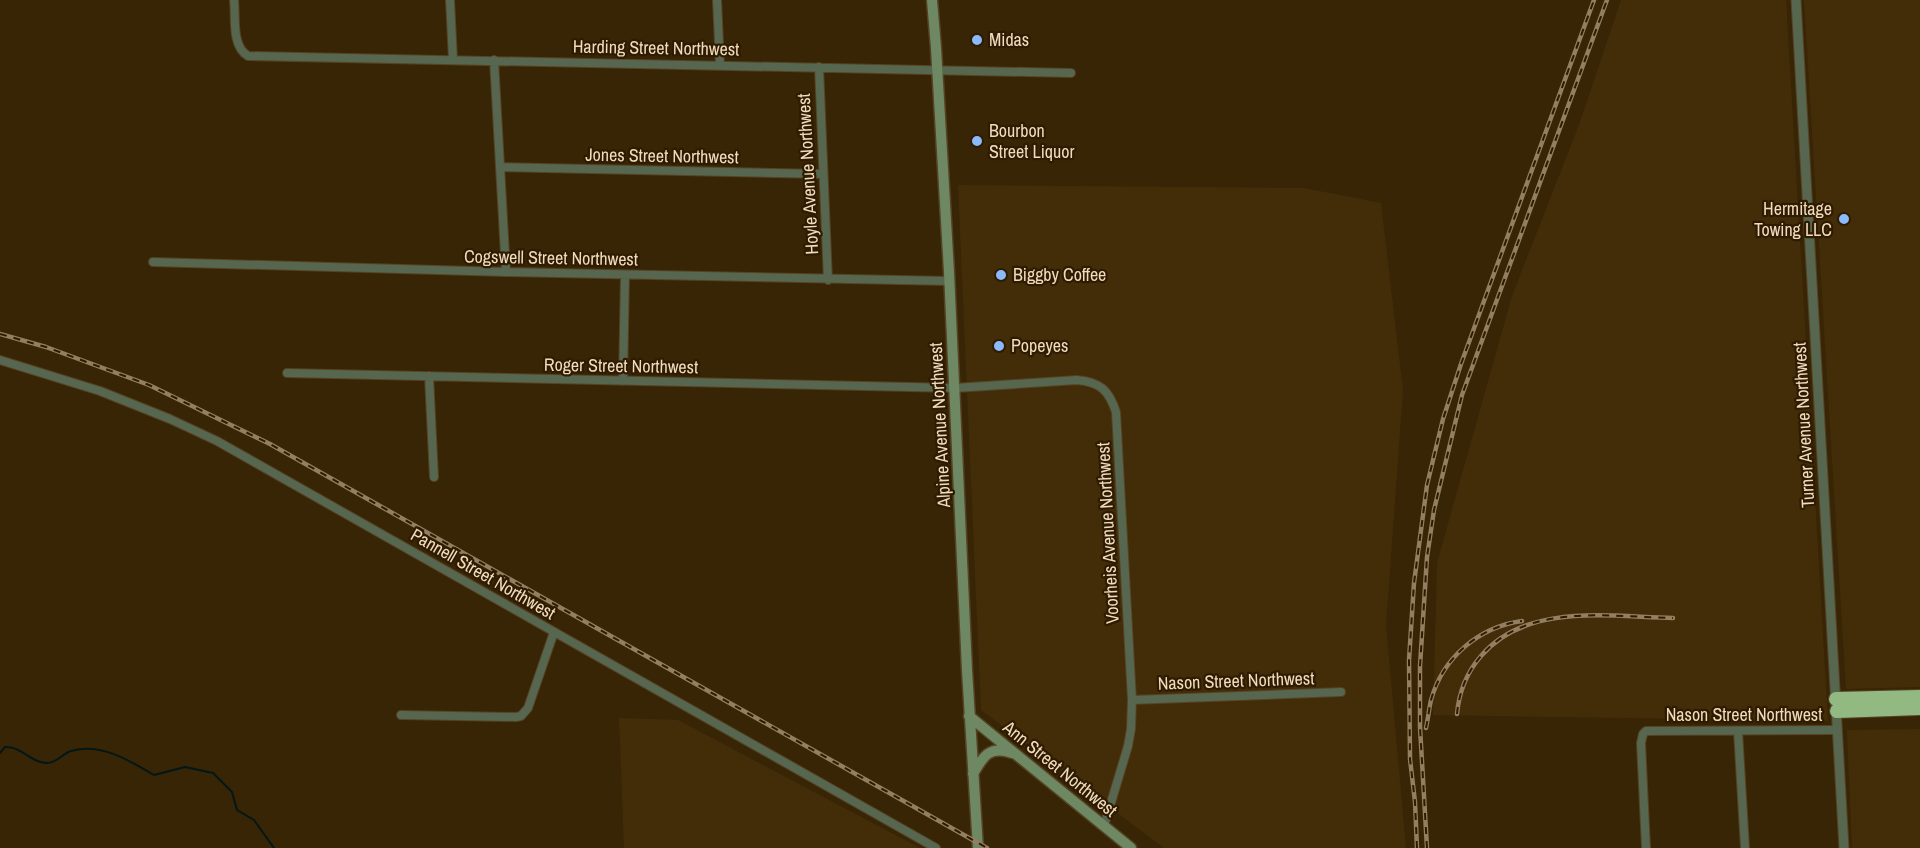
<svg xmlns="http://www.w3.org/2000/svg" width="1920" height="848" font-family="'Archivo Narrow',sans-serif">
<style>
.built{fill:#432d08}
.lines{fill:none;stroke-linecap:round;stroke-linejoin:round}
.stream{stroke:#041717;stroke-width:2}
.minor-casing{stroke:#554223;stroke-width:10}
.tertiary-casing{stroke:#554223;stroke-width:11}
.secondary-casing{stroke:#554223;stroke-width:13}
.motorway-casing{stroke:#554223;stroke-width:16}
.minor{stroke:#56664f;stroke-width:8}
.tertiary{stroke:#56664f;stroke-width:9}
.secondary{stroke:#6e8864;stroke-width:10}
.motorway{stroke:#92b981;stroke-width:14}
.rail-casing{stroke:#937f60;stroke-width:4.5}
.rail{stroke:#2e1b00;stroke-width:2;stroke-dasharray:7;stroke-linecap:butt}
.poi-dot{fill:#8abafc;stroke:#2e1b00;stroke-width:2}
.labels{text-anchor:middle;stroke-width:4.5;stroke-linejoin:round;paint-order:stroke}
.poi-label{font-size:18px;fill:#f0dbbe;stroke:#2e1b00;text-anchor:start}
.street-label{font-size:18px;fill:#f0dbbe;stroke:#2e1b00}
</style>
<rect width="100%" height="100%" fill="#382505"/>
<path class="built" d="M 1621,0 L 1786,0 L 1828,721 L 1433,715 L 1437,563 L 1512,296 L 1580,122 Z
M 1804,0 L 1920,0 L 1920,687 L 1846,689 Z
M 958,185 L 1304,188 L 1381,203 L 1403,390 L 1386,625 L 1406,848 L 1164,848 L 981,710 Z
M 619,718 L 678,720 L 920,848 L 624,848 Z
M 1920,729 L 1920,848 L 1852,848 L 1847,730 Z"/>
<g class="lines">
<path class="stream" d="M 0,753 L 5,747 C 21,746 31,763 47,763 C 57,763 62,754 71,751 C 101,742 130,761 154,775 L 185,767 L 213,773 L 232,792 L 237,810 L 254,820 L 274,848"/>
<defs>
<path id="minor" d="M 234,0 C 236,17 231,46 248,56 L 1071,73
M 450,0 L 453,60
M 717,0 L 720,65
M 494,60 L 506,272
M 819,67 L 828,280
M 500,167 L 823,174
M 153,262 L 506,272 L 949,281
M 0,360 L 100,391 L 170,419 L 217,441 L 936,848
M 287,373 L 955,388 L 1077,380 C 1101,382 1109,391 1116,412 L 1132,700 L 1131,729 L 1128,746 L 1104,826
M 429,376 L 434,477
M 623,381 L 625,275
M 1132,700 L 1341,692
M 401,715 L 516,717 L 521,716 L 528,708 L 554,632
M 1738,731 L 1745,848
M 1646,848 L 1641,743 L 1643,734 L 1646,731 L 1837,730"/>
<path id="tertiary" d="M 1796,0 L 1844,848"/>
<path id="secondary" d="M 932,0 L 936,48 L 949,272 L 967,670 L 978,848
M 969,716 L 1131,848
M 973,774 C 983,756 990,745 1012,753"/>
<path id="motorway" d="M 1836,699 L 1920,697
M 1837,711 L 1920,708"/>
</defs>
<use href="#minor" class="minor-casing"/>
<use href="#tertiary" class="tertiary-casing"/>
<use href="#secondary" class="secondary-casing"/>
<use href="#motorway" class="motorway-casing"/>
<use href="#minor" class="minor"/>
<use href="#tertiary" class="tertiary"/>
<use href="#secondary" class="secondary"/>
<use href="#motorway" class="motorway"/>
<defs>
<path id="rail" d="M 0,334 L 46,347 L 149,385 L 270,444 L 987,848
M 1457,714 C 1459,692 1467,672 1481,656 C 1527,602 1610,617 1673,618
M 1426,728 C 1428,719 1429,709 1431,700 C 1443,657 1479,627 1522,621
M 1417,848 L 1415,802 L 1410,759 L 1409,660 L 1414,583 L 1427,485 L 1443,419 L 1461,364 L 1594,0
M 1427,848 L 1420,727 L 1420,666 L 1427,557 L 1434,510 L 1462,395 L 1607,0"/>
</defs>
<use href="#rail" class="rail-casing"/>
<use href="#rail" class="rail"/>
</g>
<g class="poi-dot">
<circle cx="977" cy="40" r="6"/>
<circle cx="977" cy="141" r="6"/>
<circle cx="1844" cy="219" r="6"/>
<circle cx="1001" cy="275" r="6"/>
<circle cx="999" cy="346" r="6"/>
</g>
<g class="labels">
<g class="poi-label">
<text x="989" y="46">Midas</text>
<text x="989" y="137">Bourbon<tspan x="989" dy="21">Street Liquor</tspan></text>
<text x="1832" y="215" text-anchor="end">Hermitage<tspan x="1832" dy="21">Towing LLC</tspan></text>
<text x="1013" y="281">Biggby Coffee</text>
<text x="1011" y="352">Popeyes</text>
</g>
<g class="street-label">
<text transform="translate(656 48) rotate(1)" y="6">Harding Street Northwest</text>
<text transform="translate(662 156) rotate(1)" y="6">Jones Street Northwest</text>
<text transform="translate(808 174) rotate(-93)" y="6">Hoyle Avenue Northwest</text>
<text transform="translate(551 258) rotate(1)" y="6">Cogswell Street Northwest</text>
<text transform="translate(621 366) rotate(1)" y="6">Roger Street Northwest</text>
<text transform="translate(940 425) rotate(-93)" y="6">Alpine Avenue Northwest</text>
<text transform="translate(1804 425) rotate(-93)" y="6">Turner Avenue Northwest</text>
<text transform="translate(1108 533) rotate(-93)" y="6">Voorheis Avenue Northwest</text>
<text transform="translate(483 574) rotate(30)" y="6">Pannell Street Northwest</text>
<text transform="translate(1236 681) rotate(-2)" y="6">Nason Street Northwest</text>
<text x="1744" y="721">Nason Street Northwest</text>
<text transform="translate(1060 769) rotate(39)" y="6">Ann Street Northwest</text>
</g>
</g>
</svg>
